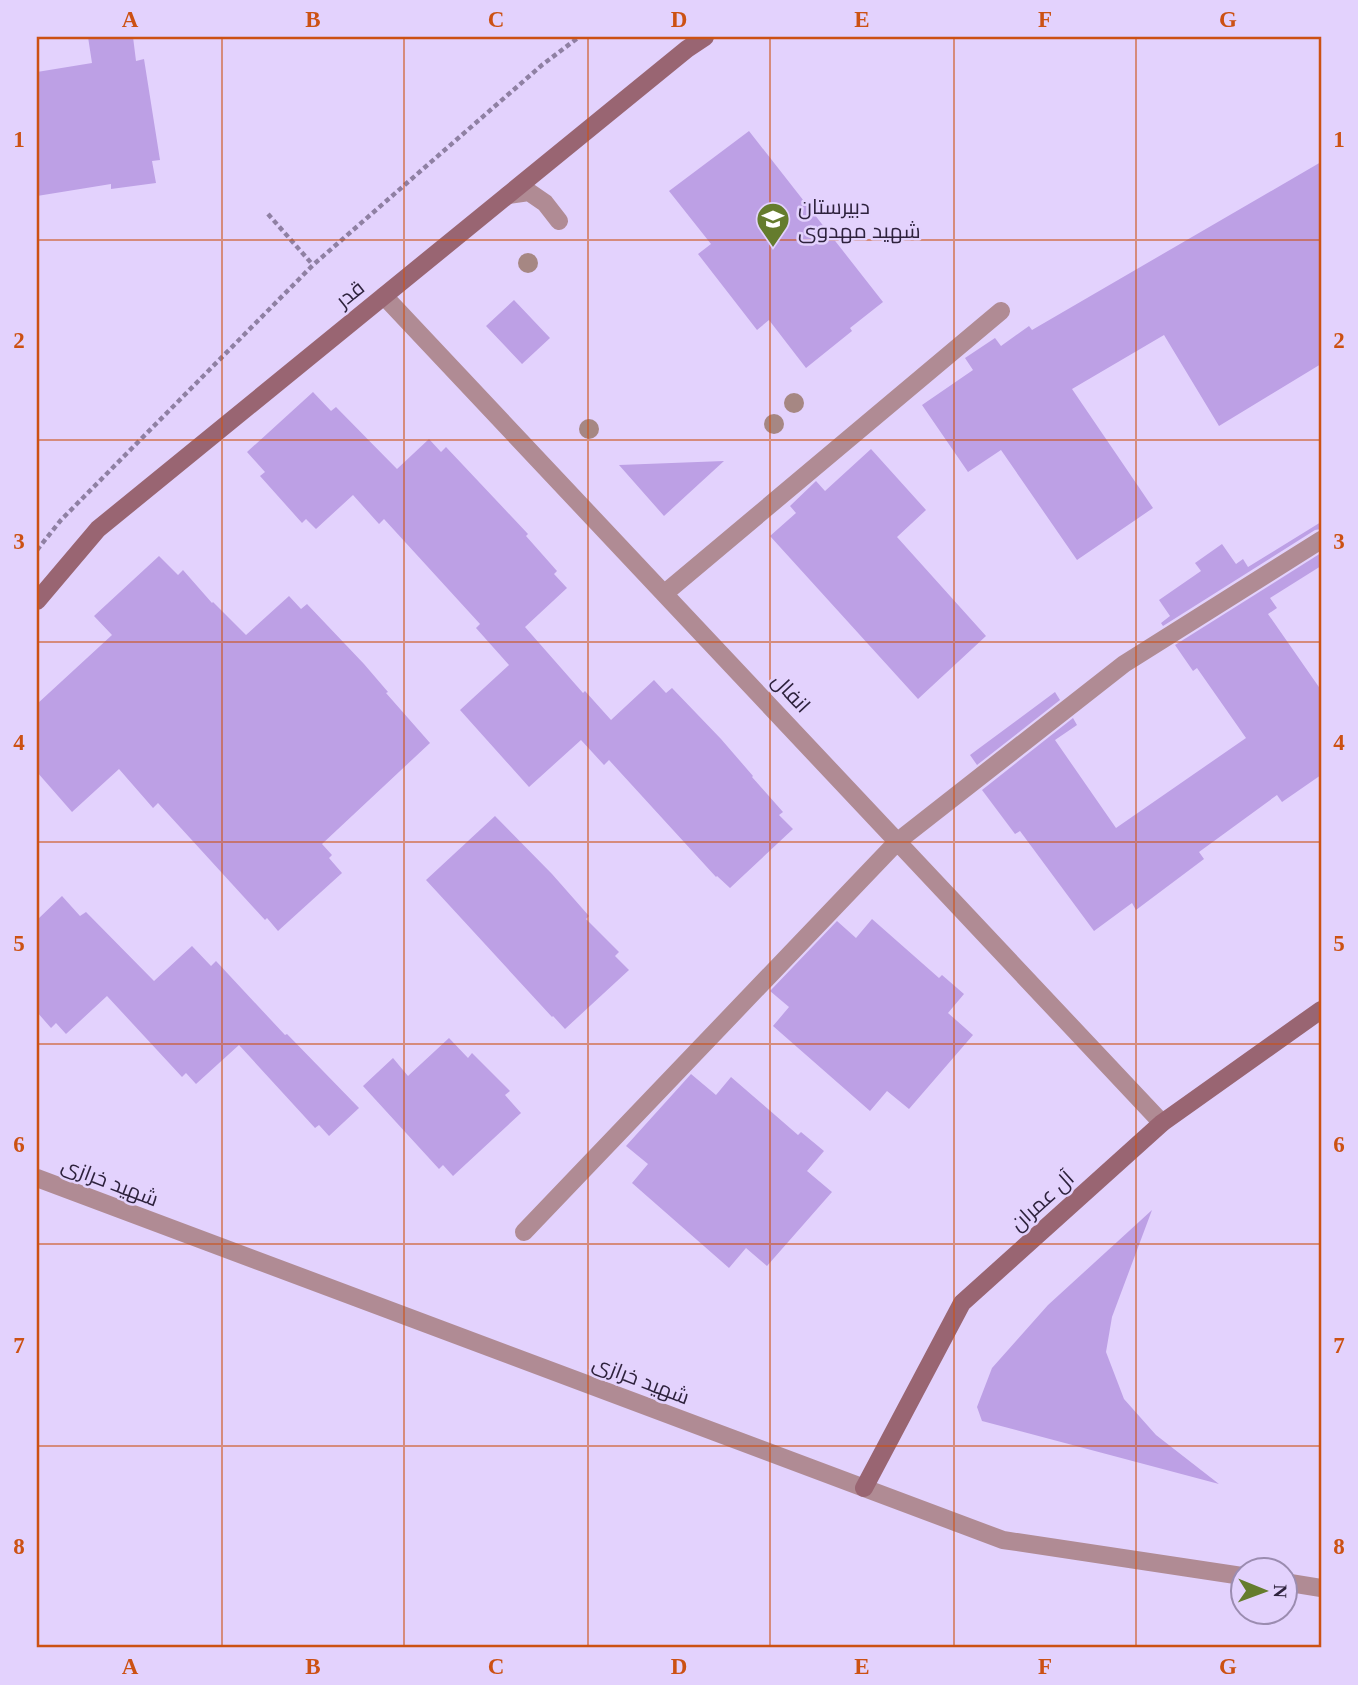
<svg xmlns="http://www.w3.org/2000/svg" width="1358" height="1685" font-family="'Times New Roman',Cairo,serif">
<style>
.building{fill:#bda0e5}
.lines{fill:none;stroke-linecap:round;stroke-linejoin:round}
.path{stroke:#8f80a3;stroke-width:4.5;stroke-dasharray:5 3.5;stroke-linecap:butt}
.street{stroke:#b08b94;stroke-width:18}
.secondary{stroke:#996572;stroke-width:18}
.tree{fill:#a68783}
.grid{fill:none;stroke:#cc5113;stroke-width:2;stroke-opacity:0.55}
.labels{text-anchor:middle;stroke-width:5;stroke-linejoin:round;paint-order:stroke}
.poi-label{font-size:21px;fill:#2e223d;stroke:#e3d2fd;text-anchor:start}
.street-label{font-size:21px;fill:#2e223d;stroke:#e3d2fd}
.neatline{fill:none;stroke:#cc5113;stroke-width:2.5}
.grid-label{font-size:23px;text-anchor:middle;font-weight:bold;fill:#cc5113}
</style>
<rect width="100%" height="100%" fill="#e3d2fd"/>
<path class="building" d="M 88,37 L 133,37 L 136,61 L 144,59 L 160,160 L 152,161 L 156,183 L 111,189 L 111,184 L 37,196 L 37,72 L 92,63 Z
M 749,131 L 883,302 L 850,328 L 852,331 L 806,368 L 769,320 L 757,330 L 698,254 L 711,244 L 669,191 Z
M 1321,162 L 1321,364 L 1219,426 L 1164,335 L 1072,389 L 1153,508 L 1077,560 L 1001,450 L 968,472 L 922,405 L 973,370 L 965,358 L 995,338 L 1001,346 L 1029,326 L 1032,330 Z
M 514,300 L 550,338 L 522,364 L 486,326 Z
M 313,392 L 331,411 L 336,407 L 397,469 L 429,439 L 441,452 L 446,447 L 528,534 L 526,536 L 557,571 L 554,574 L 567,588 L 525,627 L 583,693 L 585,691 L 611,720 L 654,680 L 666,693 L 672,688 L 721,739 L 753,776 L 752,777 L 783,812 L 779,815 L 793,829 L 730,888 L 717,876 L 716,877 L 609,760 L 604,765 L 581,740 L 529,787 L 460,710 L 509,665 L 476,628 L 480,624 L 384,519 L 379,524 L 353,495 L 316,529 L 306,519 L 302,523 L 260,476 L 265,472 L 247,452 Z
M 871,449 L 926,510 L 897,537 L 986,636 L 918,699 L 770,536 L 796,513 L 790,506 L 816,481 L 825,491 Z
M 724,461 L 664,516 L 619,465 Z
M 1321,522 L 1321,529 L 1315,530 L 1163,626 L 1161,623 L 1170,616 L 1159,600 L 1201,571 L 1195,563 L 1222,544 L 1236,564 L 1243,559 L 1248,567 Z
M 1321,553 L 1321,566 L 1270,598 L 1277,608 L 1268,614 L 1321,690 L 1321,775 L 1282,802 L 1277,795 L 1199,852 L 1204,859 L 1136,910 L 1132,903 L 1094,931 L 1020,831 L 1015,834 L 982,790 L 1073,718 L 1077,725 L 1055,740 L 1116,828 L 1246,738 L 1197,668 L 1193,671 L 1175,645 Z
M 159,556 L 178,575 L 183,570 L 212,603 L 213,602 L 246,635 L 289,596 L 301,609 L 307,604 L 364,664 L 388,692 L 386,693 L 430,743 L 322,844 L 332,855 L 329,858 L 342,873 L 278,931 L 267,918 L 265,920 L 158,803 L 153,808 L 119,769 L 72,812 L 37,772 L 37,704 L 112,635 L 94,616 Z
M 1055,692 L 1060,700 L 977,765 L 970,755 Z
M 495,816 L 552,874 L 589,916 L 586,919 L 619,952 L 615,956 L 629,970 L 565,1029 L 553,1016 L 552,1017 L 426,880 Z
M 62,896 L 80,916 L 86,912 L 154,981 L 192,946 L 211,966 L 216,961 L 285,1035 L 287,1034 L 359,1108 L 329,1136 L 319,1125 L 315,1128 L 239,1045 L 196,1084 L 186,1073 L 182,1077 L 107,996 L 66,1034 L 56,1023 L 51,1028 L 37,1012 L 37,920 Z
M 872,919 L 939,978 L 942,975 L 964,994 L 948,1013 L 973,1035 L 909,1109 L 887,1091 L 870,1111 L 773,1026 L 789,1007 L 770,991 L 837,921 L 856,938 Z
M 449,1038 L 468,1058 L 472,1053 L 510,1091 L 505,1095 L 521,1113 L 453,1176 L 443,1165 L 439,1169 L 363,1086 L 393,1058 L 408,1076 Z
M 691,1074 L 716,1095 L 731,1077 L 798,1135 L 801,1132 L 824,1151 L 807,1171 L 832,1192 L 767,1266 L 746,1248 L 729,1268 L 632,1183 L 648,1164 L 626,1146 Z
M 1152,1210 L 1112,1317 L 1106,1352 L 1124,1399 L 1156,1435 L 1219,1484 L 982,1421 L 977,1407 L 992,1368 L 1048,1305 Z"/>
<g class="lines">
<path class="path" d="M 268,214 L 313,265
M 37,550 L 61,520 L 313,265 L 542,65 L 579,37"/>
<path class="street" d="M 508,195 L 529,192 L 545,203 L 559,221
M 384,296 L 1162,1123
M 665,593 L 1001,311
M 37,1178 L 1003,1540 L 1242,1576
M 524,1232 L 898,841 L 1124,664 L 1321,540
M 1284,1582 L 1321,1588"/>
<path class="secondary" d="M 37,601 L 98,529 L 687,49 L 705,37
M 864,1488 L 962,1303 L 1162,1123 L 1321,1010"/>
</g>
<g class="tree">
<circle cx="528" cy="263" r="10"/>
<circle cx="794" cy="403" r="10"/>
<circle cx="774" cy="424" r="10"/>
<circle cx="589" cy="429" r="10"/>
</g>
<path class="grid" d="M 222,37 L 222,1648M 404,37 L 404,1648M 588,37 L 588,1648M 770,37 L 770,1648M 954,37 L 954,1648M 1136,37 L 1136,1648M 37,240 L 1321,240M 37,440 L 1321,440M 37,642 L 1321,642M 37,842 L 1321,842M 37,1044 L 1321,1044M 37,1244 L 1321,1244M 37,1446 L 1321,1446"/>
<defs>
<symbol id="school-pin" viewBox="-11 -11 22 30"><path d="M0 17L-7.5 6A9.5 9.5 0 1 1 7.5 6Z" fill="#657c2d" stroke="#e3d2fd"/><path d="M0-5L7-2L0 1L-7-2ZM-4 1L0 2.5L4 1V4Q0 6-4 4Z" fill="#fff"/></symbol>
</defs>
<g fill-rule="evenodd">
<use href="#school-pin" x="754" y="200" width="38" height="52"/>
</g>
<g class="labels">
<g class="poi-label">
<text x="798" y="214">دبیرستان<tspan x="798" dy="24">شهید مهدوی</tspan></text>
</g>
<g class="street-label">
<text transform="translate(350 294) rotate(-39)" y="7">قدر</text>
<text transform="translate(791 693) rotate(47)" y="7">انفال</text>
<text transform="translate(110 1182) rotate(21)" y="7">شهید خرازی</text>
<text transform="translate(1042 1201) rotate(-42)" y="7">آل عمران</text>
<text transform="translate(641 1380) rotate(21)" y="7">شهید خرازی</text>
</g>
</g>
<rect width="1358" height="1685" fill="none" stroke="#e3d2fd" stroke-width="77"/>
<g transform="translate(1264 1591) rotate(91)"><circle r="33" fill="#e3d2fd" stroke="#9b8cb0" stroke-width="2"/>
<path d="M0-5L12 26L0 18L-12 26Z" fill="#657c2d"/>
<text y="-10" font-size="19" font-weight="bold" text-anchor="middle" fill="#2e223d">N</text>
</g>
<rect x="38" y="38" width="1282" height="1608" class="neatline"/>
<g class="grid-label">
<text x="130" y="27">A</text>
<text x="313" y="27">B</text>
<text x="496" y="27">C</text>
<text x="679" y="27">D</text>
<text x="862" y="27">E</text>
<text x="1045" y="27">F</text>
<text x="1228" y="27">G</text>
<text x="19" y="147">1</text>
<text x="1339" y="147">1</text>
<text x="19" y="348">2</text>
<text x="1339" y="348">2</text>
<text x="19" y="549">3</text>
<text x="1339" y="549">3</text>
<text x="19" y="750">4</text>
<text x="1339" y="750">4</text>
<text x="19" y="951">5</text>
<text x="1339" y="951">5</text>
<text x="19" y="1152">6</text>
<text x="1339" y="1152">6</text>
<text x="19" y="1353">7</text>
<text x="1339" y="1353">7</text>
<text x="19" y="1554">8</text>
<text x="1339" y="1554">8</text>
<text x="130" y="1674">A</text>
<text x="313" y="1674">B</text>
<text x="496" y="1674">C</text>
<text x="679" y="1674">D</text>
<text x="862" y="1674">E</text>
<text x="1045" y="1674">F</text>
<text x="1228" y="1674">G</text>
</g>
</svg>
